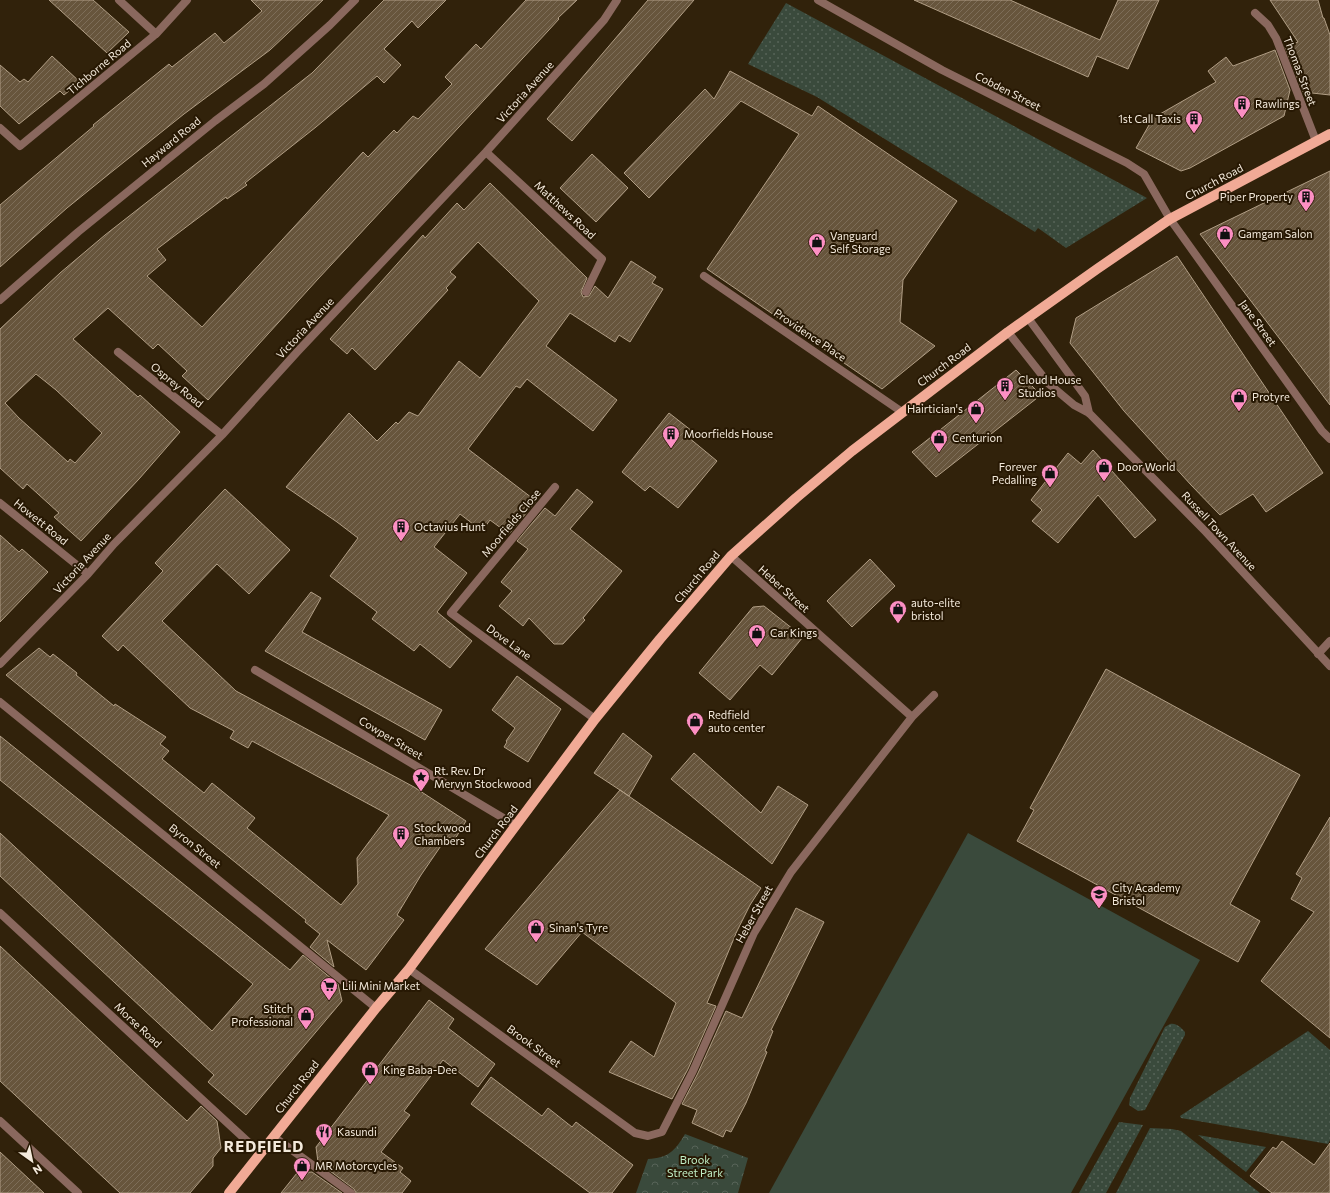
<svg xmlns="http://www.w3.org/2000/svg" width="1330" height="1193" font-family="Commissioner,sans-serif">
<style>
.grass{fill:url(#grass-dots)}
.park{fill:url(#park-crowns)}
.pitch{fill:#3a4a3c}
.building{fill:url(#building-hatch);stroke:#b19e85;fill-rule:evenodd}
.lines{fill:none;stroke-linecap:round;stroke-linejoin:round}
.minor{stroke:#8a685e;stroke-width:8}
.primary{stroke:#f1aa96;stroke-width:10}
.labels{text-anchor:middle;stroke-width:4;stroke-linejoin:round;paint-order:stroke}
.street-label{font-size:11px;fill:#f3e9db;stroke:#271803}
.poi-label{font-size:11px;fill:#f3e9db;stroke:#271803;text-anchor:start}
.park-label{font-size:11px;fill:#c0efc6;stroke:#271803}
.district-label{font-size:15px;font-weight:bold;letter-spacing:1px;fill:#f3e9db;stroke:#271803}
</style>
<defs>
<pattern id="grass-dots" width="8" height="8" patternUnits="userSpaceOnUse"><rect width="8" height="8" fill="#3a4a3c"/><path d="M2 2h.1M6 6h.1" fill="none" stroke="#576458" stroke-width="1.8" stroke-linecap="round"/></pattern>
<pattern id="park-crowns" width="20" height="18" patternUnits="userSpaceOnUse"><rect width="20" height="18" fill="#3a4a3c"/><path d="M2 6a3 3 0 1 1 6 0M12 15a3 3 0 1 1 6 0" fill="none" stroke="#576458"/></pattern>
<pattern id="building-hatch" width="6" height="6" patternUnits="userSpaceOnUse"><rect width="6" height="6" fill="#67553c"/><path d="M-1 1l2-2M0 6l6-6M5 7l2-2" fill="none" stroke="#7d6d58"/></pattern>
</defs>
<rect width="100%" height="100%" fill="#31220b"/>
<path class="grass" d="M 786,3 L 1147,198 L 1066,248 L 1038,228 L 1035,232 L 817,97 L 748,64 Z
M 1170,1024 C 1177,1023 1180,1027 1185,1032 L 1185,1035 L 1145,1110 L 1138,1111 L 1129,1105 L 1130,1098 L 1165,1027 Z
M 1308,1031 L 1330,1050 L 1330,1140 L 1328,1144 L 1181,1118 L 1180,1116 Z
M 1119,1122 L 1143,1125 L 1106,1193 L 1079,1193 Z
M 1150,1128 L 1172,1129 L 1181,1131 L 1260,1193 L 1116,1193 Z
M 1198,1135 L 1266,1147 L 1246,1172 Z"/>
<path class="park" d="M 685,1134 L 748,1158 L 738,1193 L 636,1193 L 648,1159 C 668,1158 675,1151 685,1134 Z"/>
<path class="pitch" d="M 968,833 L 1200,960 L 1071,1193 L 769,1193 Z"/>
<path class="building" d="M 49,0 L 93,0 L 129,32 L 107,53 Z
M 251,0 L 323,0 L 270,50 L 184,114 L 109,174 L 67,208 L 0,267 L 0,205 L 94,126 L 93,125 L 169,64 L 172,67 L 215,33 L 224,43 L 240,30 L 262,11 Z
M 384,0 L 446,0 L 418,28 L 412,21 L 384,49 L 401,65 L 384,83 L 377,76 L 316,127 L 245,183 L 247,185 L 227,199 L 226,197 L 157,249 L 166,260 L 147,276 L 202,327 L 363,152 L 368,157 L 394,130 L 397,133 L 413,116 L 418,119 L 452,84 L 445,77 L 476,44 L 481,49 L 526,0 L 577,0 L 558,18 L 559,19 L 548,31 L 318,279 L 208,400 L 182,376 L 187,371 L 158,344 L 153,349 L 108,308 L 73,339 L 138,397 L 140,395 L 180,432 L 139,479 L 81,541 L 54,517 L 59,513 L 27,484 L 23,489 L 0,468 L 0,329 L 60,273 L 105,235 L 312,73 ZM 36,374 L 56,390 L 102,433 L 75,463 L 70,459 L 68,462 L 19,418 L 5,403 Z
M 648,0 L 694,0 L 572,141 L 547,119 Z
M 914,0 L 1010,0 L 1100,40 L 1118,0 L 1159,0 L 1128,69 L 1097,56 L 1088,77 Z
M 1270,0 L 1318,0 L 1323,18 L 1324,18 L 1330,35 L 1330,95 L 1303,92 L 1285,47 L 1298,42 Z
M 1275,50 L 1290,90 L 1284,116 L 1190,168 L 1181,171 L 1136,148 L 1153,118 L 1216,82 L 1208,71 L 1226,57 L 1233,66 Z
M 52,56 L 80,82 L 64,95 L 60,91 L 19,124 L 0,106 L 0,65 L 20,82 L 24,79 L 28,82 Z
M 730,71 L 812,116 L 818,106 L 957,201 L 903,280 L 900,322 L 935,346 L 882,389 L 707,269 L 799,134 L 741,101 L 649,198 L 624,173 L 705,89 L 714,99 Z
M 592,154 L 628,188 L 596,222 L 560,188 Z
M 1330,171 L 1330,405 L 1200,234 Z
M 490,183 L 587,278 L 581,292 L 583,297 L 589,296 L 595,286 L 608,298 L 631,261 L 656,277 L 652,283 L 663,289 L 630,342 L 619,335 L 615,342 L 570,313 L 546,346 L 617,400 L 593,431 L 527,379 L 520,388 L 516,386 L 468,449 L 536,501 L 509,534 L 490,520 L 482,531 L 460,514 L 434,547 L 467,573 L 437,612 L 472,641 L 450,668 L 420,644 L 414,651 L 372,619 L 377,612 L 330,576 L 358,538 L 337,522 L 286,487 L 349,413 L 377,441 L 396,422 L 398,424 L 409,412 L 418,416 L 459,361 L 480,378 L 539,301 L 478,242 L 450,272 L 456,277 L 446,288 L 448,290 L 375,370 L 352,348 L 347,354 L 330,339 L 423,235 L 425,238 L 457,203 L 464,210 Z
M 1177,256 L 1323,473 L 1266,512 L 1253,494 L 1220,515 L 1191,485 L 1124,411 L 1070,343 L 1076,318 Z
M 1016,370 L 1041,395 L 936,477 L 912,452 Z
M 669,413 L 692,431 L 688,437 L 717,461 L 678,508 L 650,486 L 645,491 L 622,472 Z
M 1093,450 L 1156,520 L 1135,538 L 1098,495 L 1058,543 L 1032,521 L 1042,510 L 1031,500 L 1068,453 L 1081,464 Z
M 225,489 L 290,550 L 249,594 L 217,564 L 162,621 L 236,691 L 414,787 L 466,821 L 455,839 L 447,837 L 421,875 L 397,915 L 404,920 L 366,970 L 327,940 L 334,967 L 310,947 L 320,934 L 305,922 L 306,920 L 6,675 L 39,648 L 50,657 L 53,654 L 77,673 L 76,675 L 114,706 L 115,704 L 166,737 L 160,744 L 169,751 L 162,759 L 204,793 L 212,783 L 255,818 L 247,828 L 341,905 L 358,884 L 357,858 L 389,815 L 252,741 L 248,748 L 230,738 L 234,731 L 190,708 L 123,645 L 118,651 L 102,636 L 163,571 L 155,563 Z
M 577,489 L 593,502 L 570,529 L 622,571 L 583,618 L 585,620 L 563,644 L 554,644 L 529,618 L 523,626 L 499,606 L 512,591 L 501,582 L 528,549 L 517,541 L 545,508 L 555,516 Z
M 0,535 L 19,552 L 22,549 L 48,572 L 0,622 Z
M 870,559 L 895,586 L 852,627 L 827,601 Z
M 311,592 L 321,598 L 302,632 L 442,710 L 425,740 L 265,651 Z
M 764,606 L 803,637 L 772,675 L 760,665 L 730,700 L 699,673 L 753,607 Z
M 1106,669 L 1300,775 L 1230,904 L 1260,921 L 1238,962 L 1017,841 L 1034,810 L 1030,808 Z
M 517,676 L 561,709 L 528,762 L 504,747 L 507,742 L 506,741 L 515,728 L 492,710 Z
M 623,733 L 652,756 L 629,796 L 594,773 Z
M 0,736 L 290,970 L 303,955 L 338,984 L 342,1001 L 246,1115 L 208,1082 L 214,1075 L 0,876 L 0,833 L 212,1031 L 253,984 L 0,780 Z
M 694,753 L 761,813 L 778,786 L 808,805 L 772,864 L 671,779 Z
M 620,790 L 761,888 L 750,905 L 737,931 L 707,1003 L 716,1006 L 688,1069 L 672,1099 L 609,1072 L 631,1041 L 654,1057 L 676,1003 L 582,932 L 537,985 L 485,949 Z
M 1330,817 L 1330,1038 L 1261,981 L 1314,912 L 1291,899 L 1302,878 L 1296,874 Z
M 796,908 L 824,922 L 771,1030 L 773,1031 L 765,1051 L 767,1052 L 746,1103 L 731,1132 L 726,1130 L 723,1137 L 692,1123 L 697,1110 L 682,1104 L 698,1073 L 726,1011 L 742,1018 Z
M 0,946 L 151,1088 L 187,1121 L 201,1106 L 217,1121 L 221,1148 L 213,1158 L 213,1166 L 190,1193 L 120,1193 L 0,1081 Z
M 429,1000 L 454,1019 L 448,1028 L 495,1064 L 478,1087 L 443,1060 L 404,1111 L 410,1115 L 381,1152 L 403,1168 L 400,1172 L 411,1181 L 402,1193 L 356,1193 L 354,1189 L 318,1162 L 316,1147 Z
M 491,1077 L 542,1116 L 548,1108 L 572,1127 L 576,1122 L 633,1165 L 612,1193 L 590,1193 L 471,1104 Z
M 1282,1141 L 1314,1165 L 1330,1143 L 1330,1193 L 1272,1193 L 1250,1176 L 1273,1147 L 1276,1149 Z
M 0,1152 L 44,1193 L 0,1193 Z
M 312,1172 L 342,1193 L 281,1193 L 297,1173 Z"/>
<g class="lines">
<path class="minor" d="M 119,0 L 156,34
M 818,0 L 942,70 L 1127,163 L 1144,174 L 1170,219 L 1322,431 L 1330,439
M 1255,13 L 1268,25 L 1276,38 L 1316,141
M 0,128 L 20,146 L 156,34 L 187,0
M 486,152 L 602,259 L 586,292
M 704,276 L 902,412
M 0,300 L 78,232 L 215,121 L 264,84 L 330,25 L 355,0
M 1028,318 L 1085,396 L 1089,413
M 1008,332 L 1049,384 L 1074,405 L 1089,413 L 1206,532 L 1330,666
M 118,352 L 222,435
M 555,487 L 451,613 L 595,719
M 0,503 L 88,574
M 731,556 L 912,717
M 1318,654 L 1330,641
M 0,664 L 88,574 L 114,544 L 222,435 L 298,351 L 486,152 L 604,20 L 617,0
M 255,670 L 515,825
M 0,702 L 376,1008
M 0,913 L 260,1153
M 409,969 L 635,1133 L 648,1136 L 662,1132 L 693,1071 L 754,933 L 791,872 L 912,717 L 934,695
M 0,1121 L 78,1193
M 274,1137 L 351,1193"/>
<path class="primary" d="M 229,1193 L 376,1008 L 409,969 L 595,719 L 660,639 L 731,556 L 796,498 L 852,451 L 1008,332 L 1097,269 L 1170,219 L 1330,134"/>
</g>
<defs>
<symbol id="building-pin" viewBox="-11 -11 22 30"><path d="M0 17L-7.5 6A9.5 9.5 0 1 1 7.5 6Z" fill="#fc8fc3" stroke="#271803"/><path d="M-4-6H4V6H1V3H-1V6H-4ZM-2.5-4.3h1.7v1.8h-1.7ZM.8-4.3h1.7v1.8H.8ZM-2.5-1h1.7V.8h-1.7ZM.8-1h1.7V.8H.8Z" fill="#111"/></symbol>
<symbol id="shop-pin" viewBox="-11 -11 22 30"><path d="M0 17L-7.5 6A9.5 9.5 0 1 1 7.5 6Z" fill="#fc8fc3" stroke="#271803"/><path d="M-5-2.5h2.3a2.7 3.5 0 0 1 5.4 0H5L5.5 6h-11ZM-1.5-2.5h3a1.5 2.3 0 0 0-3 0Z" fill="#111"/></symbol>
<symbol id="sight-pin" viewBox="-11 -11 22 30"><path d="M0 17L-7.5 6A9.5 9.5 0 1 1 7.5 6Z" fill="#fc8fc3" stroke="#271803"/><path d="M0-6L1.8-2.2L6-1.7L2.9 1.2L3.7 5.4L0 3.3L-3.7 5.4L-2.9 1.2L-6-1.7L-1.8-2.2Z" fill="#111"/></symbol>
<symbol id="school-pin" viewBox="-11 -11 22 30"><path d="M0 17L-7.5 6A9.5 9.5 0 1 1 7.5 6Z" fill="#fc8fc3" stroke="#271803"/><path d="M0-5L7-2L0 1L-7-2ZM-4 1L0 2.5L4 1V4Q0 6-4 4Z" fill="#111"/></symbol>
<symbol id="supermarket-pin" viewBox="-11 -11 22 30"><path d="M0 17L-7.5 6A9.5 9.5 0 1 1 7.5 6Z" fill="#fc8fc3" stroke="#271803"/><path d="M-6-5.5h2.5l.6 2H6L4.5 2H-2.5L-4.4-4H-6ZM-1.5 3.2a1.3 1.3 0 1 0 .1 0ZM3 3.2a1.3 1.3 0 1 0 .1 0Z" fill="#111"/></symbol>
<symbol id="restaurant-pin" viewBox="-11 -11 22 30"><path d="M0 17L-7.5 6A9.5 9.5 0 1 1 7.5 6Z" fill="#fc8fc3" stroke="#271803"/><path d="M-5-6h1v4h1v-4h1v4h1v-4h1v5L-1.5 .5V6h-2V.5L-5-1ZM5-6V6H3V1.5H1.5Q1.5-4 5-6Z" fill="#111"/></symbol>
</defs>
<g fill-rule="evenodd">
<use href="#building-pin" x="1232" y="94" width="20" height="27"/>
<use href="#building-pin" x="1184" y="109" width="20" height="27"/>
<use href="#building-pin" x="1296" y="187" width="20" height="27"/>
<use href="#shop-pin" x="1215" y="224" width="20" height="27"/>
<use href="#shop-pin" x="807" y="232" width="20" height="27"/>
<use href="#building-pin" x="995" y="376" width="20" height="27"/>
<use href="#shop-pin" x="1229" y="387" width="20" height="27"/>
<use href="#shop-pin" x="966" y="399" width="20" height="27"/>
<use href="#building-pin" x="661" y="424" width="20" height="27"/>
<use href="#shop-pin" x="929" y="428" width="20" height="27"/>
<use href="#shop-pin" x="1094" y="457" width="20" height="27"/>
<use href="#shop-pin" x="1040" y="463" width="20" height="27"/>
<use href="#building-pin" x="391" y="517" width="20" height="27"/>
<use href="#shop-pin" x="888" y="599" width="20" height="27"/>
<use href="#shop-pin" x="747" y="623" width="20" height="27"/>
<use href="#shop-pin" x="685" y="711" width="20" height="27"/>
<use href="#sight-pin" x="411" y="767" width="20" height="27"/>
<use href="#building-pin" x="391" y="824" width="20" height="27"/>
<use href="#school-pin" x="1089" y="884" width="20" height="27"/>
<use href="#shop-pin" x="526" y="918" width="20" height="27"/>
<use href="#supermarket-pin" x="319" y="976" width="20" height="27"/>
<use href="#shop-pin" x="296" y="1005" width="20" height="27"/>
<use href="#shop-pin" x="360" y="1060" width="20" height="27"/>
<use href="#restaurant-pin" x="314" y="1122" width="20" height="27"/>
<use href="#shop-pin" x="292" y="1156" width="20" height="27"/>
</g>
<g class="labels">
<g class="street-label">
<text transform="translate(99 67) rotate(-40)" y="4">Tichborne Road</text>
<text transform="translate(1300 71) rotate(69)" y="4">Thomas Street</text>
<text transform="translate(1008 91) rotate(27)" y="4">Cobden Street</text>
<text transform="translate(525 92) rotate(-48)" y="4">Victoria Avenue</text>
<text transform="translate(171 142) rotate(-39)" y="4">Hayward Road</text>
<text transform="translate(1214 182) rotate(-28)" y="4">Church Road</text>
<text transform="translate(565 210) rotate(43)" y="4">Matthews Road</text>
<text transform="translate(1258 323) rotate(54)" y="4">Jane Street</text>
<text transform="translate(305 328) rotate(-47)" y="4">Victoria Avenue</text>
<text transform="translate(810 335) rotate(34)" y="4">Providence Place</text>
<text transform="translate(944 365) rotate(-37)" y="4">Church Road</text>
<text transform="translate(177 385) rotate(39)" y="4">Osprey Road</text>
<text transform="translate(41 522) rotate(39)" y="4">Howett Road</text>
<text transform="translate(511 523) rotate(-50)" y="4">Moorfields Close</text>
<text transform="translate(1219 531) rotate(47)" y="4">Russell Town Avenue</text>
<text transform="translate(82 563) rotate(-47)" y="4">Victoria Avenue</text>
<text transform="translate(697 577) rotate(-50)" y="4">Church Road</text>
<text transform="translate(784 589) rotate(42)" y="4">Heber Street</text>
<text transform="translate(509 642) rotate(36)" y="4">Dove Lane</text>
<text transform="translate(391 738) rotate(31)" y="4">Cowper Street</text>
<text transform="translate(496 832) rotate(-53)" y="4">Church Road</text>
<text transform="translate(195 846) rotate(39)" y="4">Byron Street</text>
<text transform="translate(754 914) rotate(-61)" y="4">Heber Street</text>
<text transform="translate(138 1025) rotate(43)" y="4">Morse Road</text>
<text transform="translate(534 1046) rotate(36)" y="4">Brook Street</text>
<text transform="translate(297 1087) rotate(-52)" y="4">Church Road</text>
</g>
<g class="poi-label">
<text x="1255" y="108">Rawlings</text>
<text x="1181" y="123" text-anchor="end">1st Call Taxis</text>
<text x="1293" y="201" text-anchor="end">Piper Property</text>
<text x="1238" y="238">Gamgam Salon</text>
<text x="830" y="240">Vanguard<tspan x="830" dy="13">Self Storage</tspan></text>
<text x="1018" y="384">Cloud House<tspan x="1018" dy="13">Studios</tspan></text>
<text x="1252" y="401">Protyre</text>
<text x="963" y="413" text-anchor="end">Hairtician's</text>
<text x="684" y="438">Moorfields House</text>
<text x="952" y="442">Centurion</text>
<text x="1037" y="471" text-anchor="end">Forever<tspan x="1037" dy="13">Pedalling</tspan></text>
<text x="1117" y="471">Door World</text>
<text x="414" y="531">Octavius Hunt</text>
<text x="911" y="607">auto-elite<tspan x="911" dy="13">bristol</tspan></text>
<text x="770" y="637">Car Kings</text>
<text x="708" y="719">Redfield<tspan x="708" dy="13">auto center</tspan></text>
<text x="434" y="775">Rt. Rev. Dr<tspan x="434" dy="13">Mervyn Stockwood</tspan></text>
<text x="414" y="832">Stockwood<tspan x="414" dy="13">Chambers</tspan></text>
<text x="1112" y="892">City Academy<tspan x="1112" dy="13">Bristol</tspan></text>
<text x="549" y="932">Sinan's Tyre</text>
<text x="342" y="990">Lili Mini Market</text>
<text x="293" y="1013" text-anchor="end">Stitch<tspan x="293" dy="13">Professional</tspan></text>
<text x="383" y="1074">King Baba-Dee</text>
<text x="337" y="1136">Kasundi</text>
<text x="315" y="1170">MR Motorcycles</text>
</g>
<g class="park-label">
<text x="695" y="1164">Brook<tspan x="695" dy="13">Street Park</tspan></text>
</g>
<g class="district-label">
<text x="264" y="1152">REDFIELD</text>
</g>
</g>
<g transform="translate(32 1161) rotate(147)" stroke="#271803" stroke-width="3" paint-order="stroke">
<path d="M0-3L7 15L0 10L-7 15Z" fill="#f3e9db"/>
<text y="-6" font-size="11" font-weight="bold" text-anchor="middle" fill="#f3e9db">N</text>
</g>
</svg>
